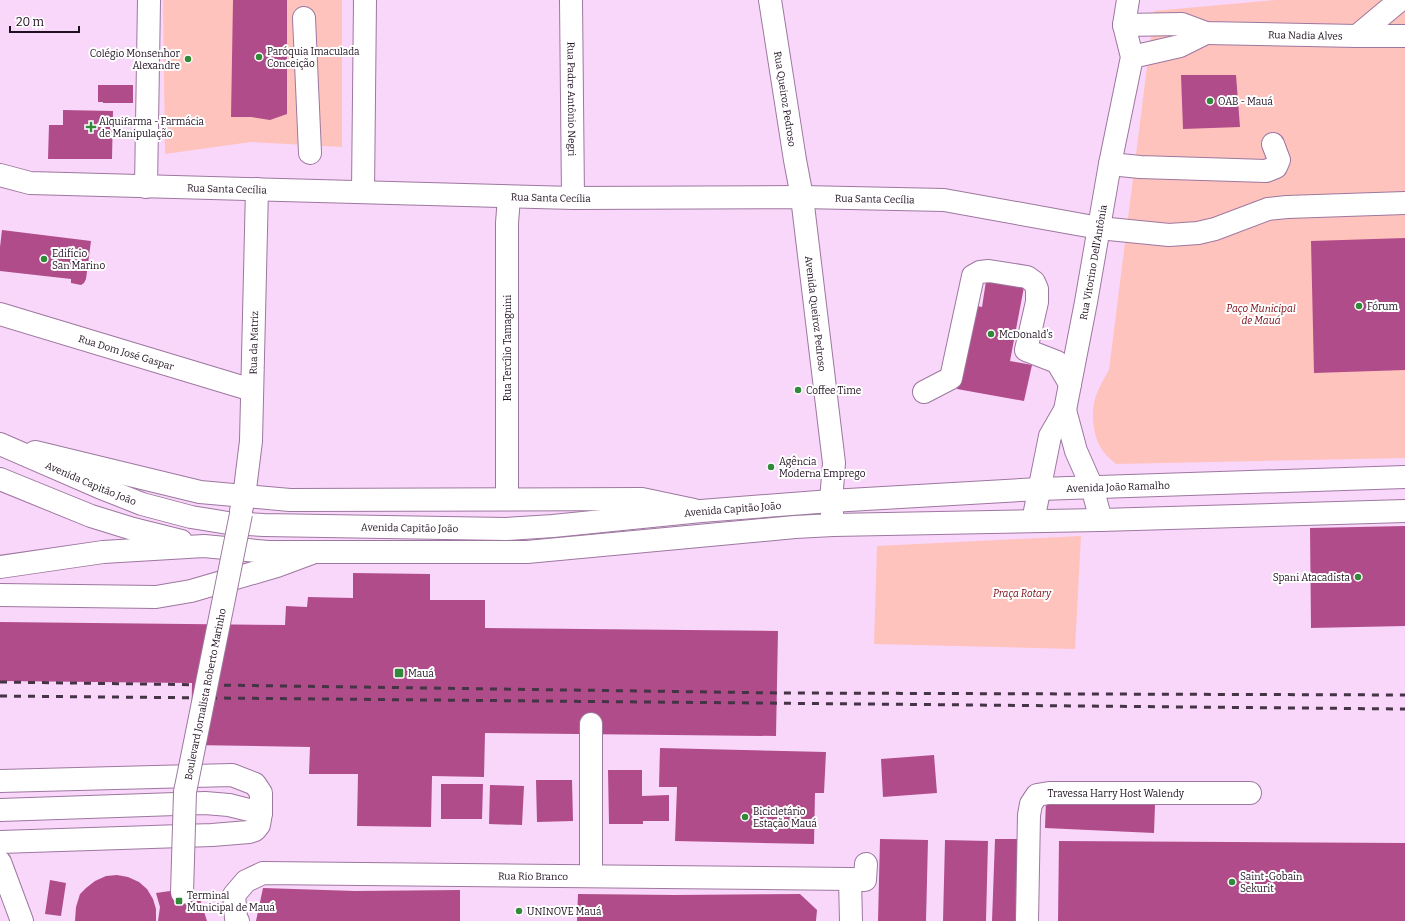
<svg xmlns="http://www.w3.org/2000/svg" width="1405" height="921" font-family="Bitter,serif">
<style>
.green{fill:#ffc3bd}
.building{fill:#b14c8a}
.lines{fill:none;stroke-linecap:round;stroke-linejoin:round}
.minor-casing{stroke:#9d779f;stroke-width:24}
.highway-casing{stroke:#9d779f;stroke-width:24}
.minor{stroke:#fff;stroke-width:22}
.highway{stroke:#fff;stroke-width:22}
.rail{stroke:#453346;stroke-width:3;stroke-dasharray:7 7;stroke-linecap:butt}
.minor-bridge-casing{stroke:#9d779f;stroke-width:24;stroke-linecap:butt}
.minor-bridge{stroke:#fff;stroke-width:22}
.poi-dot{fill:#318a3a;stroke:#fff;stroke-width:1.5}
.labels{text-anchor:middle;stroke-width:4;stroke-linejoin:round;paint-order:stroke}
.street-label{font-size:10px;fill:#1e101f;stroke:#fff}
.poi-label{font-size:10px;fill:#1e101f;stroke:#fff;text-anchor:start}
.park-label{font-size:10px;font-style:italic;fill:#790712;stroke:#fff}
</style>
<rect width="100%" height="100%" fill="#f9d7fa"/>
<path class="green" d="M 163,0 L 342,0 L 342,147 L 251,142 L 165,154 Z
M 1276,0 L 1405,0 L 1405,458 L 1116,464 C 1112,460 1106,456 1103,451 C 1098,445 1095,435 1094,428 C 1090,404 1097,390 1109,370 L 1154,11 Z
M 1081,536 L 1075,649 L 874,644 L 877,546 Z"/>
<path class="building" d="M 233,0 L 287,0 L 287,114 L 270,120 L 251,117 L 231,117 Z
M 1181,75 L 1236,75 L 1240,127 L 1183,129 Z
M 98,85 L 133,85 L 133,103 L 103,103 L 103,102 L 98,102 Z
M 63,110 L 113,111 L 112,159 L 48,159 L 49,125 L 63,125 Z
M 2,230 L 91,241 L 86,279 L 84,283 L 81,285 L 71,283 L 71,279 L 0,271 L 0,247 Z
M 1405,238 L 1405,370 L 1314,373 L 1311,241 Z
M 986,281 L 1024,287 L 1010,361 L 1032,365 L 1024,401 L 957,389 L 972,305 L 982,307 Z
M 1405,526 L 1405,626 L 1311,628 L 1310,528 Z
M 353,573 L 430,574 L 430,600 L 485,600 L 485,628 L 778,631 L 776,736 L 485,733 L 484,777 L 432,776 L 431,827 L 357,826 L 358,774 L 309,774 L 310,747 L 191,745 L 192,683 L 0,681 L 0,622 L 285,625 L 286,606 L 307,607 L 308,597 L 353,598 Z
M 660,748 L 826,752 L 824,793 L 815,793 L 814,844 L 675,841 L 677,787 L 659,787 Z
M 934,755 L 937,793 L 883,797 L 881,759 Z
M 608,770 L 642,770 L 642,796 L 669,795 L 669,821 L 643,821 L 643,824 L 609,824 Z
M 536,780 L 572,780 L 573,821 L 537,822 Z
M 441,784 L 483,784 L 482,819 L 441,819 Z
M 490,785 L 524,786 L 522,825 L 489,824 Z
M 1046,800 L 1155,805 L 1154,833 L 1045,828 Z
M 880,839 L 928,840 L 926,921 L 878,921 Z
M 995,839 L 1020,839 L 1017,921 L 992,921 Z
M 945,840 L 988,841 L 986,921 L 943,921 Z
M 1059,841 L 1405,843 L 1405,921 L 1058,921 Z
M 117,875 L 128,877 L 139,882 L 147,889 L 153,899 L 156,909 L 156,921 L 75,921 L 76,907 L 80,894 L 86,888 L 95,881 L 106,876 Z
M 50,880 L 66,883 L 61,916 L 45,914 Z
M 263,888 L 355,891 L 460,890 L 460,921 L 256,921 Z
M 170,891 L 199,896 L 207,921 L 158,921 L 160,907 L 156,893 Z
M 578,894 L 675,895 L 800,894 L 817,910 L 816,921 L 577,921 Z"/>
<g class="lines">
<defs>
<g id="minor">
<path id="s1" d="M 571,0 L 573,198"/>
<path id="s2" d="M 770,0 L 795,160 L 802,197 L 834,463 L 831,501 L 833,525"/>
<path d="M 304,18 L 310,153"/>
<path id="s3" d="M 1124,25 L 1182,24 L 1206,33 L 1357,36 L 1405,36"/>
<path d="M 1357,36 L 1400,0"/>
<path d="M 1132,57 L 1180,46 L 1206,33"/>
<path d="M 1110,164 L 1140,167 L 1266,171 L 1276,167 L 1279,160 L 1273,144"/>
<path id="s4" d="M 0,175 L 30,183 L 573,198 L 802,197 L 944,200 L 1099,228 L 1169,235 L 1198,233 L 1215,229 L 1268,209 L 1287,207 L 1405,203"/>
<path d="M 146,187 L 149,0"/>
<path d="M 363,192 L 365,0"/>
<path id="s5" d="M 0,314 L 252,390"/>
<path d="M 924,392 L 951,378 L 973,276 L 980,272 L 989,271 L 1027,277 L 1034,282 L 1037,289 L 1037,302 L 1026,350 L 1057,362 L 1070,384"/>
<path d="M 35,452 L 200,492 L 290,500 L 642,499 L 694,510"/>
<path d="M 1092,487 L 1101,520"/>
<path d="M 507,499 L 507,223 L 509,197"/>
<path id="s6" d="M 241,511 L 244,497 L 251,441 L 257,189"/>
<path id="s7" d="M 1033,521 L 1050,436 L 1065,410 L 1086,302 L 1110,164 L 1132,57 L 1124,25 L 1128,0"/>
<path d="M 0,595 L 156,597 L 191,591 L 277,566 L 312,553"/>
<path d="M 591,724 L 591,876"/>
<path d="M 0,781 L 232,775 L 255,784 L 261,793 L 261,813 L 259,825 L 255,830 L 249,832 L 212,835 L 0,842"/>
<path d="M 0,810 L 205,803 L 229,805 L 261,813"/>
<path d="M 0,862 L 22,921"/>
<path id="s8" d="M 238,921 L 236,918 L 234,895 L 246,881 L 263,873 L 850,879"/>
<path d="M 851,921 L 850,879 L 865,880 L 866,864"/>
<path id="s9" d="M 1027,921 L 1029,815 L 1031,804 L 1037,795 L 1049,793 L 1250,793"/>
</g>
<g id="highway">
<path d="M 1065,410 L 1076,451 L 1092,487"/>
<path id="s10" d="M 0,444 L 99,487 L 142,504 L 191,517 L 228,523 L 264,525 L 506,529 L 553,526 L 701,511 L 831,501 L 1039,489 L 1405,477"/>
<path d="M 0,479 L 91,516 L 133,529 L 181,541"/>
<path d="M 0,567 L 103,552 L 204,546 L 268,552 L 527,552 L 795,527 L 833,525 L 1101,520 L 1405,511"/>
</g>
</defs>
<use href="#minor" class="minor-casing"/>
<use href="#highway" class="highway-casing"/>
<use href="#minor" class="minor"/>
<use href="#highway" class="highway"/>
<path class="rail" d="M 0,682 L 782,693 L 1405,695
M 0,696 L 1405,709"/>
<defs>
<g id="minor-bridge">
<path id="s11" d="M 182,893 L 185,792 L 241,514"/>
</g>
</defs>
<use href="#minor-bridge" class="minor-bridge-casing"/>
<use href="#minor-bridge" class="minor-bridge"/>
</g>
<g class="poi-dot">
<circle cx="259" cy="57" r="4"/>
<circle cx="188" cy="59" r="4"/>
<circle cx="1210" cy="101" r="4"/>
<path d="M89 121h4v4h4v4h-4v4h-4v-4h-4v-4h4z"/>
<circle cx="44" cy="259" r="4"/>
<circle cx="1359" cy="306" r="4"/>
<circle cx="991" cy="334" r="4"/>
<circle cx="798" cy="390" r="4"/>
<circle cx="771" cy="467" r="4"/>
<circle cx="1358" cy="577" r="4"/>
<rect x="394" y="668" width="10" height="10" rx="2"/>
<circle cx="745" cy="817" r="4"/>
<circle cx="1232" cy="882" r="4"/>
<rect x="175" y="897" width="8" height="8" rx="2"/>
<circle cx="519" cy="911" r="4"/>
</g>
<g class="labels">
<g class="street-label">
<text dy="4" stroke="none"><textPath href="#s3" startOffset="183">Rua Nadia Alves</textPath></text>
<text dy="4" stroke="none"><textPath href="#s1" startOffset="99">Rua Padre Antônio Negri</textPath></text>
<text dy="4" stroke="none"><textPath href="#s2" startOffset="100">Rua Queiroz Pedroso</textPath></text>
<text dy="4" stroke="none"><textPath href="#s4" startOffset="228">Rua Santa Cecília</textPath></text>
<text dy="4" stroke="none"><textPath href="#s4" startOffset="552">Rua Santa Cecília</textPath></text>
<text dy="4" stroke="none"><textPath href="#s4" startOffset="876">Rua Santa Cecília</textPath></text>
<text dy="4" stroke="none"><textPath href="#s7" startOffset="267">Rua Vitorino Dell'Antônia</textPath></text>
<text dy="4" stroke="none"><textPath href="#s2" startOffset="317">Avenida Queiroz Pedroso</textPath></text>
<text dy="4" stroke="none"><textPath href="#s6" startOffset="169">Rua da Matriz</textPath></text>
<text transform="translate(507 348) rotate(-90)" y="4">Rua Tercílio Tamagnini</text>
<text dy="4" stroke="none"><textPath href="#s5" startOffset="132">Rua Dom José Gaspar</textPath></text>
<text dy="4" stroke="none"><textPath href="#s10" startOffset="99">Avenida Capitão João</textPath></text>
<text dy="4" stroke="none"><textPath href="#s10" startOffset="1134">Avenida João Ramalho</textPath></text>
<text dy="4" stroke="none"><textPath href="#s10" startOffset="748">Avenida Capitão João</textPath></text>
<text dy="4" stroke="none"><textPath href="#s10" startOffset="424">Avenida Capitão João</textPath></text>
<text dy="4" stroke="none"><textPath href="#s11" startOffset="201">Boulevard Jornalista Roberto Marinho</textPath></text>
<text dy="4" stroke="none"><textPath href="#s9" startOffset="207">Travessa Harry Host Walendy</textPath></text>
<text dy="4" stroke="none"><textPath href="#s8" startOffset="334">Rua Rio Branco</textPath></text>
</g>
<g class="poi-label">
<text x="267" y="55">Paróquia Imaculada<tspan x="267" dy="12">Conceição</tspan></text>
<text x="180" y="57" text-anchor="end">Colégio Monsenhor<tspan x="180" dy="12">Alexandre</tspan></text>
<text x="1218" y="105">OAB - Mauá</text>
<text x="99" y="125">Alquifarma - Farmácia<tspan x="99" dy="12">de Manipulação</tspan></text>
<text x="52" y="257">Edifício<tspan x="52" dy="12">San Marino</tspan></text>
<text x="1367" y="310">Fórum</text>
<text x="999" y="338">McDonald's</text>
<text x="806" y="394">Coffee Time</text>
<text x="779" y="465">Agência<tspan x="779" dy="12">Moderna Emprego</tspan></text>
<text x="1350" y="581" text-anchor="end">Spani Atacadista</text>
<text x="408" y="677">Mauá</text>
<text x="753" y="815">Bicicletário<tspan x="753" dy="12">Estação Mauá</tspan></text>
<text x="1240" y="880">Saint-Gobain<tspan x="1240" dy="12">Sekurit</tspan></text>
<text x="187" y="899">Terminal<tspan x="187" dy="12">Municipal de Mauá</tspan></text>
<text x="527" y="915">UNINOVE Mauá</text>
</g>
<g class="park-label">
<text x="1261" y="312">Paço Municipal<tspan x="1261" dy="12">de Mauá</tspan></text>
<text x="1022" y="597">Praça Rotary</text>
</g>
</g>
<path d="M10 26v6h69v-6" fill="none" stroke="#1e101f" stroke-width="2"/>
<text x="16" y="26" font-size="12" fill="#1e101f" stroke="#ffffff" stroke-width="3" paint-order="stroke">20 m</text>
</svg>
